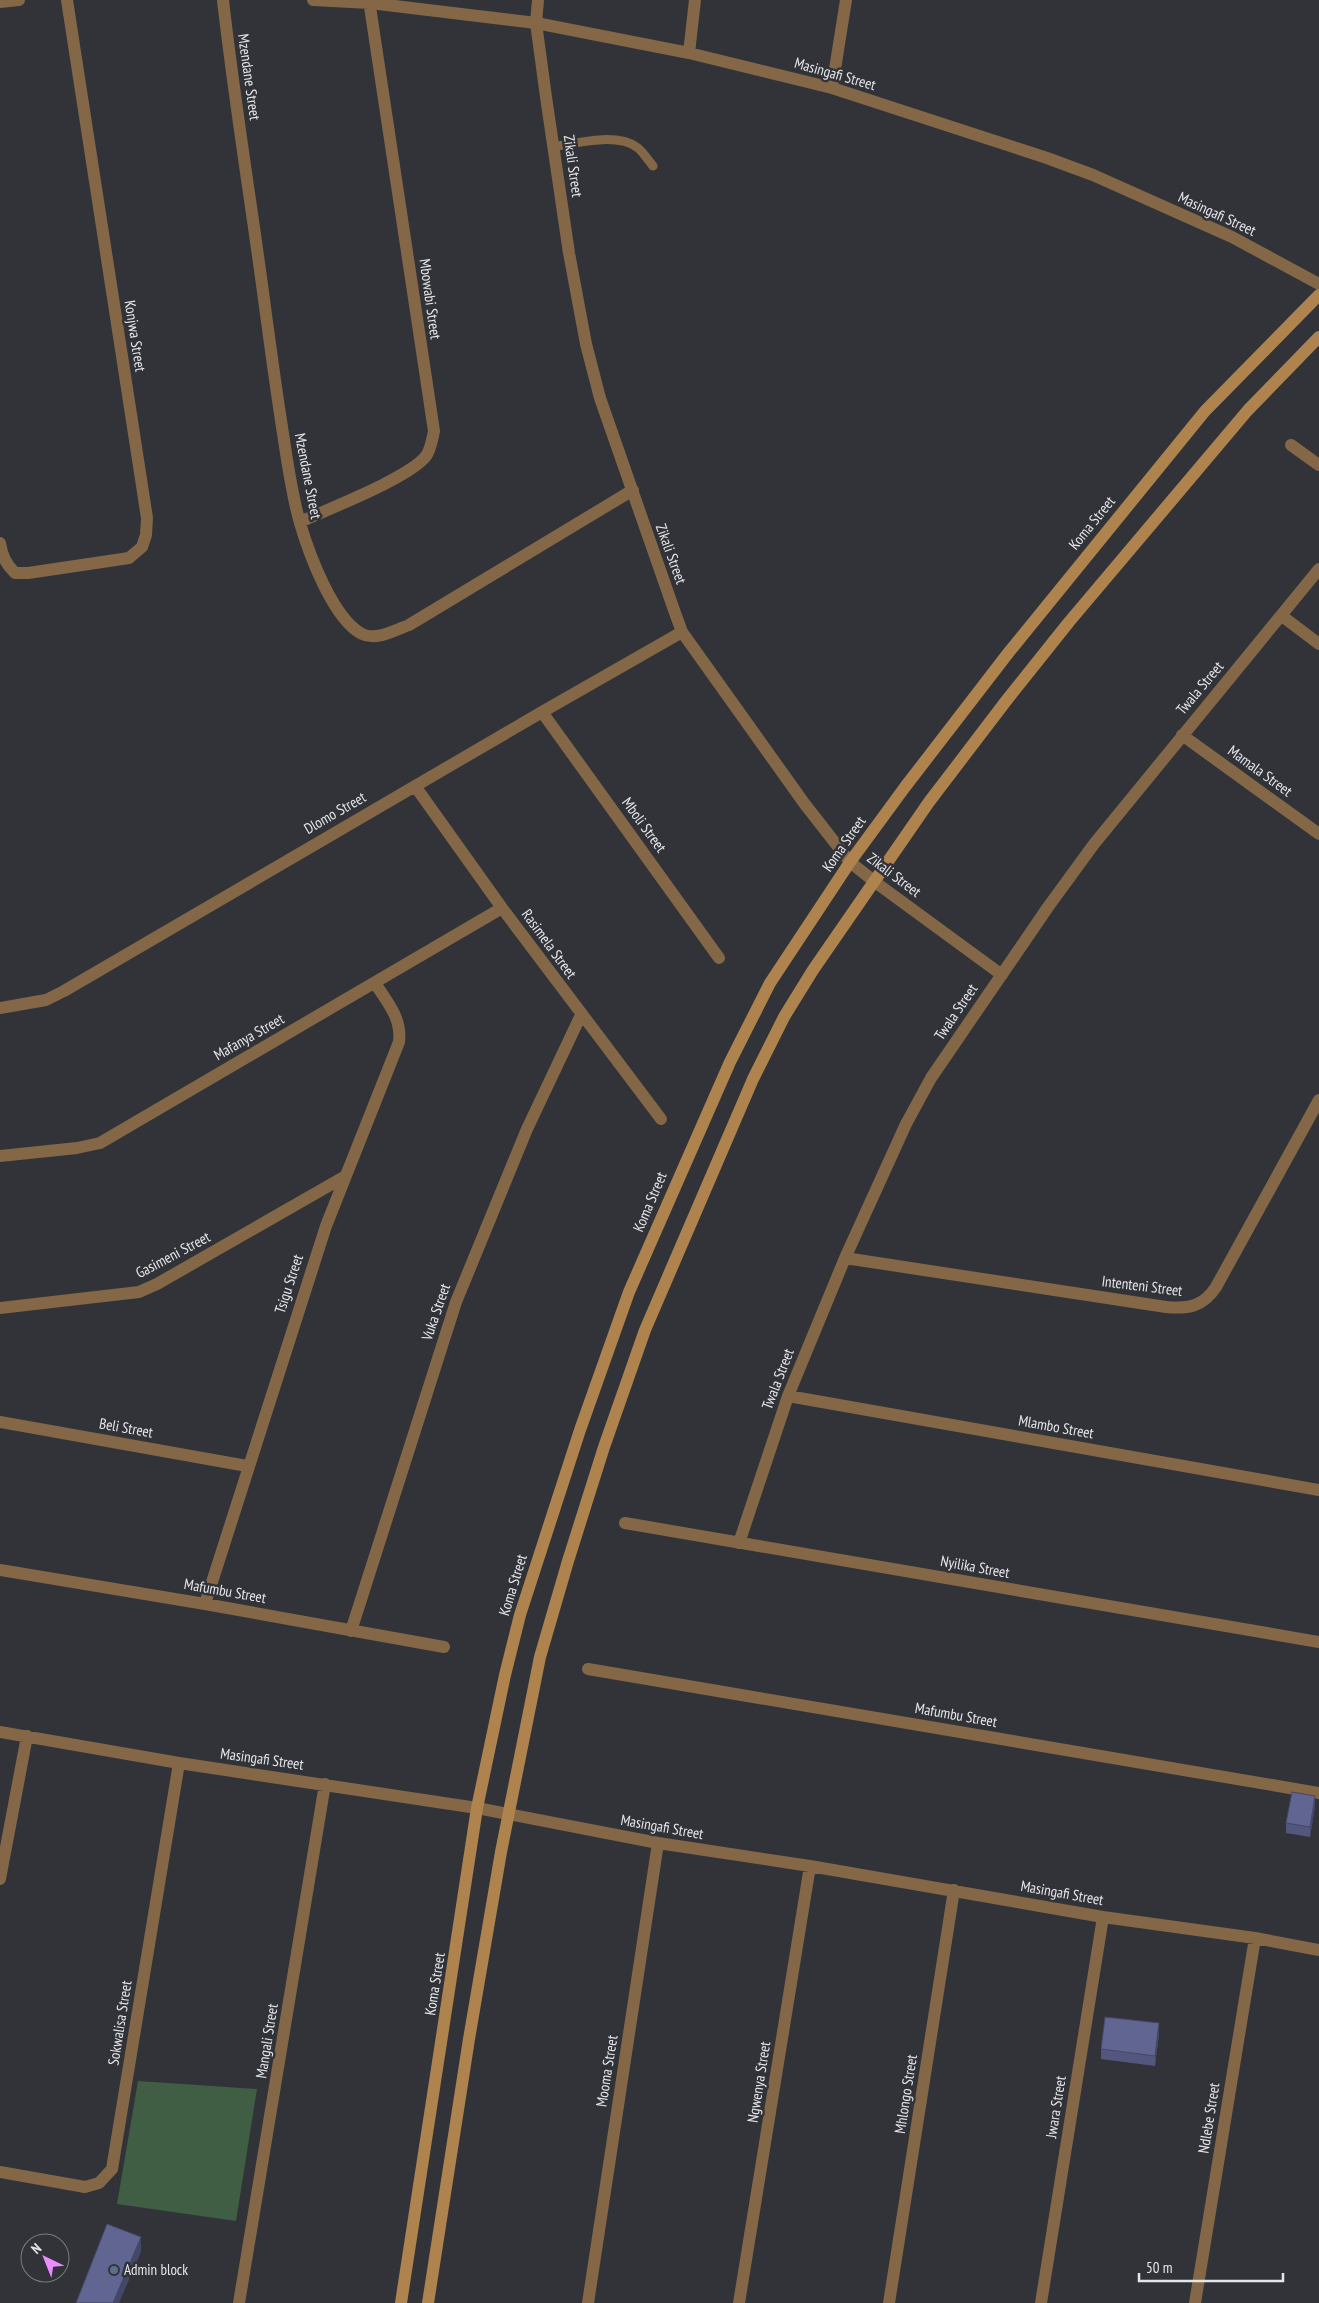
<svg xmlns="http://www.w3.org/2000/svg" width="1319" height="2303" font-family="'PT Sans Narrow',sans-serif">
<style>
.green{fill:#3f5e44}
.lines{fill:none;stroke-linecap:round;stroke-linejoin:round}
.service{stroke:#836746;stroke-width:9}
.minor{stroke:#836746;stroke-width:12}
.tertiary{stroke:#836746;stroke-width:12}
.secondary{stroke:#af834d;stroke-width:12}
.wall{fill:#53577e}
.shaded-wall{fill:#444766}
.building{fill:#616592;stroke:#444766}
.service-dot{fill:#5c6f8a;stroke:#313338;stroke-width:2}
.labels{text-anchor:middle;stroke-width:5;stroke-linejoin:round;paint-order:stroke}
.street-label{font-size:15px;fill:#e5e6e9;stroke:#313338}
.poi-label{font-size:15px;fill:#e5e6e9;stroke:#313338;text-anchor:start}
</style>
<rect width="100%" height="100%" fill="#313338"/>
<path class="green" d="M 138,2081 L 257,2089 L 236,2221 L 117,2204 Z"/>
<g class="lines">
<path class="service" d="M 553,147 C 576,143 618,132 638,148 C 643,152 648,160 653,166"/>
<path class="minor" d="M 223,0 C 234,98 250,195 263,292 C 269,337 275,382 282,427 C 287,459 291,492 300,523 C 309,554 333,619 362,634 C 376,641 396,630 409,625 L 633,490
M 313,0 L 370,3 L 536,23 L 689,53 L 832,88 L 1047,158 L 1093,175 L 1232,237 L 1319,284
M 0,2 L 19,0
M 689,53 L 695,0
M 832,88 L 846,0
M 1291,445 L 1319,465
M 300,522 C 328,509 409,478 426,456 C 431,449 432,440 434,431 L 369,0
M 0,543 C 2,556 6,564 15,573 L 28,573 L 129,558 L 142,547 L 146,535 L 147,518 L 67,0
M 1282,616 L 1319,644
M 542,712 L 719,958
M 1182,735 L 1319,834
M 415,786 L 502,908 L 661,1119
M 875,882 L 1002,975
M 0,1008 L 46,1000 L 64,991 L 542,712 L 682,632
M 0,1156 L 77,1148 L 100,1143 L 502,908
M 845,1258 L 1166,1307 C 1188,1309 1203,1307 1216,1287 L 1319,1100
M 0,1308 L 139,1292 L 157,1284 L 344,1177
M 788,1396 L 1319,1490
M 0,1422 L 247,1466
M 625,1523 L 1319,1642
M 739,1543 L 788,1396 L 845,1258 L 906,1124 L 931,1078 L 1048,907 L 1094,844 L 1319,569
M 0,1570 L 205,1604 L 444,1647
M 205,1604 L 326,1226 L 399,1042 C 402,1018 387,1002 375,983
M 351,1631 L 456,1302 L 527,1129 L 581,1015
M 588,1669 L 1319,1793
M 0,1732 L 179,1763 L 477,1808 L 658,1843 L 810,1866 L 1103,1917 L 1255,1938 L 1319,1950
M 0,1879 L 27,1736
M 0,2172 L 85,2187 L 99,2183 L 112,2169 L 179,1763
M 239,2303 L 325,1784
M 588,2303 L 658,1843
M 739,2303 L 810,1866
M 889,2303 L 954,1890
M 1041,2303 L 1103,1917
M 1195,2303 L 1255,1938"/>
<path class="tertiary" d="M 538,0 L 536,23 L 546,97 L 569,253 L 586,344 L 600,398 L 674,610 L 682,632 L 804,803 L 850,862 L 875,882"/>
<path class="secondary" d="M 401,2303 L 477,1808 L 505,1675 L 520,1615 L 580,1430 L 629,1292 L 730,1062 L 770,983 L 850,862 L 905,787 L 1009,652 L 1205,411 L 1319,295
M 428,2303 L 469,2039 L 501,1852 L 540,1657 L 568,1561 L 604,1447 L 645,1330 L 753,1079 L 784,1017 L 813,970 L 929,802 L 1006,701 L 1069,622 L 1248,410 L 1319,337"/>
</g>
<path class="wall" d="M 1315,1806 L 1310,1837 L 1286,1833 L 1286,1823 Z
M 1159,2033 L 1155,2066 L 1101,2059 L 1101,2049 Z"/>
<path class="shaded-wall" d="M 1315,1796 L 1315,1806 L 1310,1837 L 1310,1827 Z
M 1159,2023 L 1159,2033 L 1155,2066 L 1155,2056 Z
M 141,2237 L 141,2252 L 119,2303 L 113,2303 Z"/>
<path class="building" d="M 1292,1792 L 1315,1796 L 1310,1827 L 1286,1823 Z
M 1105,2017 L 1159,2023 L 1155,2056 L 1101,2049 Z
M 107,2224 L 141,2237 L 113,2303 L 76,2303 Z"/>
<circle class="service-dot" cx="114" cy="2270" r="5"/>
<g class="labels">
<g class="street-label">
<text transform="translate(835 74) rotate(16)" y="5">Masingafi Street</text>
<text transform="translate(249 77) rotate(82)" y="5">Mzendane Street</text>
<text transform="translate(573 166) rotate(82)" y="5">Zikali Street</text>
<text transform="translate(1217 214) rotate(25)" y="5">Masingafi Street</text>
<text transform="translate(430 299) rotate(82)" y="5">Mbowabi Street</text>
<text transform="translate(135 336) rotate(81)" y="5">Konjwa Street</text>
<text transform="translate(308 476) rotate(79)" y="5">Mzendane Street</text>
<text transform="translate(1092 523) rotate(-51)" y="5">Koma Street</text>
<text transform="translate(671 554) rotate(70)" y="5">Zikali Street</text>
<text transform="translate(1200 688) rotate(-50)" y="5">Twala Street</text>
<text transform="translate(1260 771) rotate(36)" y="5">Mamala Street</text>
<text transform="translate(335 813) rotate(-30)" y="5">Dlomo Street</text>
<text transform="translate(644 825) rotate(54)" y="5">Mboli Street</text>
<text transform="translate(844 844) rotate(-55)" y="5">Koma Street</text>
<text transform="translate(894 875) rotate(37)" y="5">Zikali Street</text>
<text transform="translate(549 944) rotate(54)" y="5">Rasimela Street</text>
<text transform="translate(956 1012) rotate(-56)" y="5">Twala Street</text>
<text transform="translate(249 1037) rotate(-30)" y="5">Mafanya Street</text>
<text transform="translate(650 1202) rotate(-67)" y="5">Koma Street</text>
<text transform="translate(173 1255) rotate(-28)" y="5">Gasimeni Street</text>
<text transform="translate(289 1284) rotate(-72)" y="5">Tsigu Street</text>
<text transform="translate(1142 1286) rotate(7)" y="5">Intenteni Street</text>
<text transform="translate(436 1312) rotate(-71)" y="5">Vuka Street</text>
<text transform="translate(778 1379) rotate(-69)" y="5">Twala Street</text>
<text transform="translate(1056 1427) rotate(10)" y="5">Mlambo Street</text>
<text transform="translate(126 1428) rotate(10)" y="5">Beli Street</text>
<text transform="translate(975 1567) rotate(10)" y="5">Nyilika Street</text>
<text transform="translate(513 1585) rotate(-73)" y="5">Koma Street</text>
<text transform="translate(225 1591) rotate(10)" y="5">Mafumbu Street</text>
<text transform="translate(956 1715) rotate(10)" y="5">Mafumbu Street</text>
<text transform="translate(262 1759) rotate(8)" y="5">Masingafi Street</text>
<text transform="translate(662 1827) rotate(10)" y="5">Masingafi Street</text>
<text transform="translate(1062 1893) rotate(10)" y="5">Masingafi Street</text>
<text transform="translate(435 1984) rotate(-81)" y="5">Koma Street</text>
<text transform="translate(120 2023) rotate(-81)" y="5">Sokwalisa Street</text>
<text transform="translate(267 2041) rotate(-81)" y="5">Mangali Street</text>
<text transform="translate(607 2071) rotate(-81)" y="5">Mooma Street</text>
<text transform="translate(759 2082) rotate(-81)" y="5">Ngwenya Street</text>
<text transform="translate(906 2094) rotate(-81)" y="5">Mhlongo Street</text>
<text transform="translate(1056 2107) rotate(-81)" y="5">Jwara Street</text>
<text transform="translate(1209 2118) rotate(-81)" y="5">Ndlebe Street</text>
</g>
<g class="poi-label">
<text x="124" y="2275">Admin block</text>
</g>
</g>
<g transform="translate(45 2258) rotate(317)"><circle r="24" fill="#313338" stroke="#797b7f"/>
<path d="M0-4L9 19L0 12L-9 19Z" fill="#ec8cfb"/>
<text y="-8" font-size="14" font-weight="bold" text-anchor="middle" fill="#e5e6e9">N</text>
</g>
<path d="M1139 2273v8h144v-8" fill="none" stroke="#e5e6e9" stroke-width="2.5"/>
<text x="1146" y="2273" font-size="15" fill="#e5e6e9" stroke="#313338" stroke-width="4" paint-order="stroke">50 m</text>
</svg>
